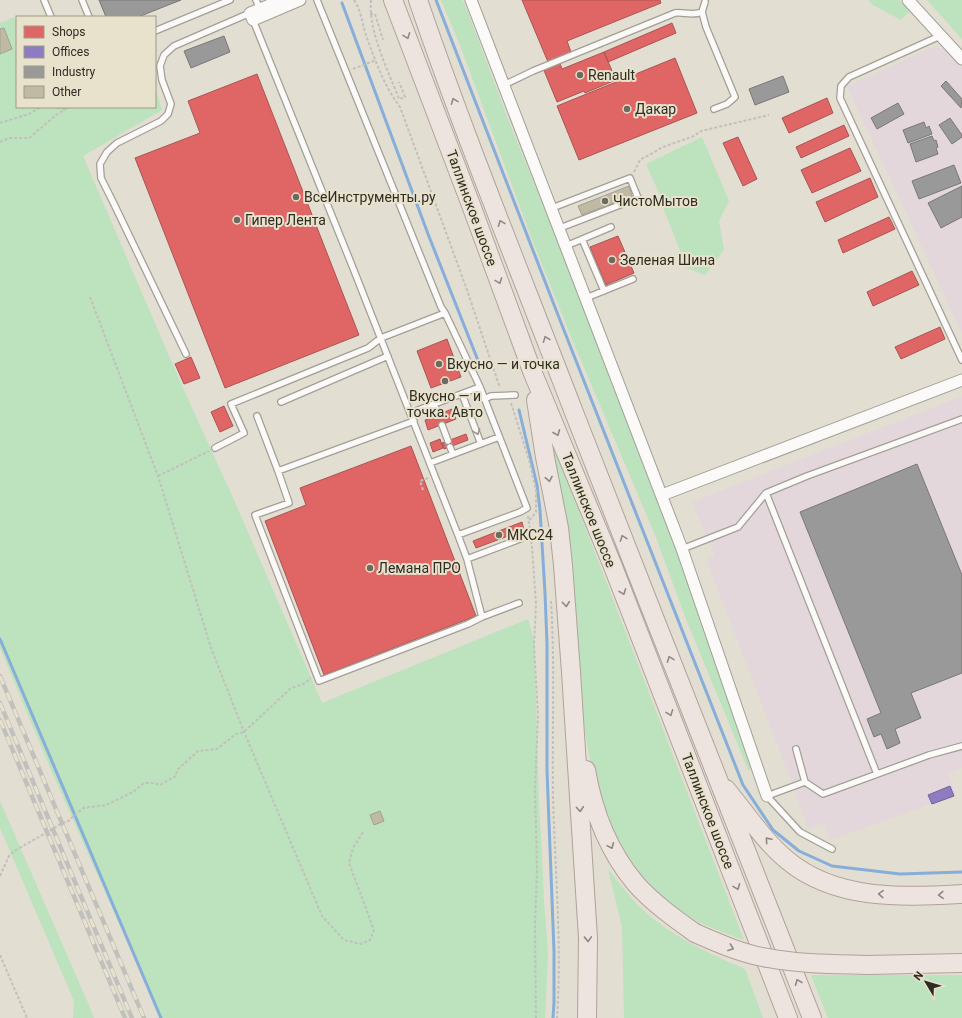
<svg xmlns="http://www.w3.org/2000/svg" width="962" height="1018" font-family="Roboto,sans-serif">
<style>
.industrial{fill:#e3d7db}
.green{fill:#bce2be}
.shops{fill:#e06666;stroke:#ab5452}
.offices{fill:#8e7cc3;stroke:#716493}
.industry{fill:#999;stroke:#797876}
.lines{fill:none;stroke-linecap:round;stroke-linejoin:round}
.stream{stroke:#86aed8;stroke-width:3}
.building{fill:#c0baa3;stroke:#a29f96}
.lane-casing{stroke:#a29f96;stroke-width:8}
.street-casing{stroke:#a29f96;stroke-width:13}
.primary-casing{stroke:#b1a299;stroke-width:20}
.path{stroke:#c1c0bd;stroke-width:2;stroke-dasharray:3 2;stroke-linecap:butt}
.lane{stroke:#fbfaf8;stroke-width:5.5}
.street{stroke:#fbfaf8;stroke-width:11}
.primary{stroke:#ede4e0;stroke-width:18}
.rail-casing{stroke:#c1c0bd;stroke-width:4.5}
.rail{stroke:#e8e2cc;stroke-width:3;stroke-dasharray:9;stroke-linecap:butt}
.primary-bridge-casing{stroke:#b1a299;stroke-width:20;stroke-linecap:butt}
.primary-bridge{stroke:#ede4e0;stroke-width:18}
.oneway{stroke:#8e8882}
.oneway2{stroke:#94928e}
.poi-dot{fill:#6d6a60;stroke:#e8e2cc;stroke-width:1.5}
.labels{text-anchor:middle;stroke-width:4;stroke-linejoin:round;paint-order:stroke}
.poi-label{font-size:14px;fill:#2e2b23;stroke:#e8e2cc;text-anchor:start}
.street-label{font-size:14px;fill:#2e2b23;stroke:#e8e2cc}
</style>
<rect width="100%" height="100%" fill="#e2ded2"/>
<path class="industrial" d="M 934,47 L 946,49 L 962,67 L 962,333 L 847,86 Z
M 962,396 L 962,768 L 948,773 L 956,795 L 830,840 L 824,823 L 808,829 L 793,786 L 706,559 L 715,556 L 692,502 Z"/>
<path class="green" d="M 441,0 L 462,0 L 466,7 L 508,119 L 590,322 L 674,542 L 702,625 L 714,655 L 751,765 L 749,772 L 686,619 L 655,535 L 572,339 L 533,242 L 460,45 Z
M 868,0 L 899,0 L 910,11 L 901,20 L 873,5 Z
M 927,0 L 962,0 L 962,39 Z
M 14,17 L 17,23 L 17,107 L 155,107 L 155,87 L 162,110 L 83,156 L 182,386 L 234,500 L 322,703 L 528,619 L 534,640 L 539,803 L 542,855 L 544,902 L 548,953 L 545,1018 L 161,1018 L 51,770 L 0,648 L 0,23 Z
M 702,137 L 729,201 L 719,221 L 724,250 L 705,275 L 687,268 L 664,210 L 659,193 L 646,164 Z
M 549,433 L 744,940 C 729,934 713,929 699,922 C 670,906 645,883 627,855 C 585,792 583,710 574,637 C 566,569 557,501 549,433 Z
M 0,801 L 88,1003 L 94,1018 L 73,1018 L 74,1001 L 0,828 Z
M 608,869 C 619,883 629,897 642,909 C 672,937 708,953 745,969 L 763,1018 L 624,1018 L 622,927 Z
M 811,975 L 962,975 L 962,1018 L 828,1018 Z"/>
<path class="shops" d="M 522,0 L 660,0 L 661,3 L 567,41 L 571,52 L 548,62 Z
M 672,23 L 676,33 L 608,62 L 604,52 Z
M 604,52 L 616,80 L 585,93 L 584,91 L 557,102 L 543,68 L 559,61 L 562,69 Z
M 675,58 L 697,113 L 579,160 L 557,106 Z
M 257,74 L 359,335 L 225,388 L 135,158 L 200,133 L 188,101 Z
M 827,98 L 833,113 L 789,133 L 782,118 Z
M 844,125 L 849,136 L 801,158 L 796,147 Z
M 738,137 L 757,179 L 743,186 L 723,143 Z
M 850,148 L 861,171 L 812,193 L 801,170 Z
M 870,178 L 878,197 L 825,222 L 816,202 Z
M 889,217 L 895,229 L 843,253 L 838,240 Z
M 618,236 L 634,273 L 606,285 L 590,247 Z
M 912,271 L 919,285 L 873,306 L 867,292 Z
M 940,327 L 945,339 L 901,359 L 895,347 Z
M 447,339 L 461,377 L 431,388 L 417,351 Z
M 191,357 L 200,378 L 184,384 L 175,364 Z
M 224,406 L 233,426 L 220,432 L 211,412 Z
M 452,409 L 456,419 L 428,430 L 425,420 Z
M 466,434 L 468,440 L 444,449 L 442,443 Z
M 440,439 L 443,448 L 433,452 L 430,443 Z
M 411,446 L 476,616 L 324,675 L 265,521 L 306,505 L 300,488 Z
M 522,522 L 524,530 L 476,548 L 473,541 Z"/>
<path class="offices" d="M 950,786 L 954,796 L 932,804 L 928,795 Z"/>
<path class="industry" d="M 99,0 L 181,0 L 138,17 L 106,17 Z
M 224,36 L 230,52 L 191,68 L 184,51 Z
M 783,76 L 789,92 L 755,105 L 749,89 Z
M 946,81 L 962,99 L 961,108 L 941,86 Z
M 898,103 L 904,114 L 877,129 L 871,118 Z
M 950,118 L 962,135 L 962,137 L 952,144 L 939,125 Z
M 924,122 L 926,128 L 929,126 L 932,134 L 908,143 L 903,130 Z
M 932,136 L 934,141 L 936,140 L 938,147 L 936,148 L 938,154 L 916,162 L 910,144 Z
M 954,165 L 961,183 L 919,199 L 912,181 Z
M 962,186 L 962,217 L 941,228 L 928,203 Z
M 917,464 L 962,575 L 962,673 L 911,693 L 921,718 L 895,729 L 900,743 L 887,749 L 881,734 L 874,737 L 867,719 L 881,713 L 800,512 Z"/>
<g class="lines">
<path class="stream" d="M 436,0 L 558,315 L 743,785 L 773,830 L 799,851 L 832,866 L 900,874 L 962,872
M 342,3 L 428,234 L 479,363
M 519,410 L 537,485 L 540,510 L 545,593 L 547,644 L 547,771 L 554,951 L 554,1002 L 553,1018
M 0,639 L 161,1018"/>
</g>
<path class="building" d="M 4,28 L 12,49 L 0,54 L 0,29 Z
M 629,186 L 632,196 L 582,215 L 578,206 Z
M 380,811 L 384,821 L 374,825 L 370,815 Z"/>
<g class="lines">
<defs>
<path id="lane" d="M 44,0 L 51,17
M 82,0 L 89,17
M 256,0 L 260,9
M 317,0 L 441,307 L 445,313 L 480,387 L 527,508 L 520,512 L 458,535
M 702,12 L 706,27 L 735,97 L 727,104 L 714,109
M 253,20 L 353,268 L 458,535 L 467,559 L 482,617
M 155,31 L 230,0
M 940,36 L 849,77 L 841,86 L 840,98 L 962,360
M 504,85 L 533,71 L 675,13 C 684,12 693,16 702,12 L 705,2
M 552,208 L 630,178 L 638,198 L 560,228
M 582,239 L 604,291
M 566,246 L 611,227
M 586,298 L 633,279
M 186,354 L 114,204 L 101,178 L 100,164 L 107,152 L 117,143 L 161,121 L 168,114 L 171,104 L 162,80 L 160,66 L 164,55 L 174,46 L 250,13
M 462,394 L 481,444
M 484,399 L 491,396 L 515,395
M 281,402 L 388,356
M 434,404 L 438,414
M 410,413 L 480,387
M 257,416 L 278,471 L 414,421
M 442,425 L 448,441
M 450,447 L 453,454
M 215,448 L 244,433 L 231,404 L 368,348 L 381,338 L 445,313
M 430,463 L 499,437
M 278,471 L 289,503 L 255,515 L 319,681 L 468,624 L 482,617 L 519,603
M 766,493 L 877,774
M 682,549 L 738,527 L 766,493 L 807,476 L 962,419
M 467,559 L 520,539
M 796,749 L 805,782 L 767,796 L 800,832 L 832,849
M 805,782 L 823,794 L 929,755 L 962,746"/>
<path id="street" d="M 282,0 L 250,13 L 253,20 L 300,0
M 471,0 L 682,549 L 767,796
M 908,0 L 962,59
M 662,495 L 962,380"/>
<path id="primary" d="M 393,0 L 471,205 L 532,371 L 612,564 L 788,1018
M 418,0 C 466,140 522,277 575,415 C 654,616 732,818 812,1018
M 536,400 L 545,457 L 559,528 L 563,565 L 571,672 L 588,938 L 587,1018
M 586,770 C 593,811 609,852 636,884 C 653,903 674,918 695,933
M 726,789 C 745,812 764,841 787,860 C 836,901 903,897 962,894
M 866,965 L 962,963"/>
</defs>
<use href="#lane" class="lane-casing"/>
<use href="#street" class="street-casing"/>
<use href="#primary" class="primary-casing"/>
<path class="path" d="M 354,0 C 361,10 362,23 366,35 C 375,60 384,86 400,107 L 466,287 L 500,388
M 371,0 C 368,31 388,70 399,99 L 405,97 L 399,82
M 370,14 L 375,14 L 383,40
M 353,69 L 376,60
M 52,107 L 64,109
M 0,123 L 29,114 L 41,107
M 0,142 L 9,138 L 29,138 L 56,115 L 69,107
M 634,172 L 640,160 L 663,147 L 694,136 L 701,131 L 769,115
M 90,297 L 158,476 L 211,648 L 244,732 L 322,916 L 344,940 L 361,944 L 370,940 L 374,930 L 349,863 L 353,848 L 363,832
M 511,403 L 529,460 L 536,490 L 536,512 L 529,521
M 158,476 L 209,451
M 423,490 L 420,481 L 428,478
M 528,516 L 532,547 L 536,604 L 534,646 L 538,715 L 535,790 L 537,869 L 535,926 L 536,1018
M 551,601 C 555,666 552,731 553,796 C 555,870 562,944 557,1018
M 0,876 L 9,856 L 14,851 L 53,829 L 62,823 L 67,822 L 83,808 L 106,805 L 133,792 L 144,783 L 154,783 L 160,785 L 176,776 L 177,770 L 198,751 L 217,749 L 236,734 L 244,732 L 291,688 L 304,684 L 311,678
M 0,955 L 27,1018"/>
<use href="#lane" class="lane"/>
<use href="#street" class="street"/>
<use href="#primary" class="primary"/>
<defs>
<path id="rail" d="M 0,676 L 144,1018
M 0,703 L 132,1018
M 0,720 L 125,1018"/>
</defs>
<use href="#rail" class="rail-casing"/>
<use href="#rail" class="rail"/>
<defs>
<path id="primary-bridge" d="M 695,933 C 718,943 742,954 768,958 C 800,964 833,964 866,965"/>
</defs>
<use href="#primary-bridge" class="primary-bridge-casing"/>
<use href="#primary-bridge" class="primary-bridge"/>
</g>
<defs><path id="oneway-chevron" d="M-2-3.5L2.5 0L-2 3.5" fill="none" stroke-width="1.6" stroke-linecap="round" stroke-linejoin="round"/></defs>
<g class="oneway">
<use href="#oneway-chevron" transform="translate(407 36) rotate(69)"/>
<use href="#oneway-chevron" transform="translate(454 101) rotate(-111)"/>
<use href="#oneway-chevron" transform="translate(501 223) rotate(-111)"/>
<use href="#oneway-chevron" transform="translate(499 281) rotate(70)"/>
<use href="#oneway-chevron" transform="translate(546 339) rotate(-111)"/>
<use href="#oneway-chevron" transform="translate(557 433) rotate(68)"/>
<use href="#oneway-chevron" transform="translate(549 479) rotate(79)"/>
<use href="#oneway-chevron" transform="translate(623 538) rotate(-111)"/>
<use href="#oneway-chevron" transform="translate(623 592) rotate(69)"/>
<use href="#oneway-chevron" transform="translate(566 604) rotate(85)"/>
<use href="#oneway-chevron" transform="translate(670 659) rotate(-111)"/>
<use href="#oneway-chevron" transform="translate(670 713) rotate(69)"/>
<use href="#oneway-chevron" transform="translate(580 809) rotate(86)"/>
<use href="#oneway-chevron" transform="translate(768 840) rotate(-131)"/>
<use href="#oneway-chevron" transform="translate(611 846) rotate(66)"/>
<use href="#oneway-chevron" transform="translate(737 887) rotate(69)"/>
<use href="#oneway-chevron" transform="translate(881 894) rotate(-177)"/>
<use href="#oneway-chevron" transform="translate(941 895) rotate(178)"/>
<use href="#oneway-chevron" transform="translate(588 939) rotate(88)"/>
<use href="#oneway-chevron" transform="translate(731 948) rotate(20)"/>
<use href="#oneway-chevron" transform="translate(798 982) rotate(-112)"/>
</g>
<use class="oneway2" href="#oneway-chevron" transform="translate(477 432) rotate(69)"/>
<g class="poi-dot">
<circle cx="580" cy="75" r="4"/>
<circle cx="627" cy="109" r="4"/>
<circle cx="296" cy="197" r="4"/>
<circle cx="605" cy="201" r="4"/>
<circle cx="237" cy="220" r="4"/>
<circle cx="612" cy="260" r="4"/>
<circle cx="439" cy="364" r="4"/>
<circle cx="445" cy="381" r="4"/>
<circle cx="499" cy="535" r="4"/>
<circle cx="370" cy="568" r="4"/>
</g>
<g class="labels">
<g class="poi-label">
<text x="588" y="80">Renault</text>
<text x="635" y="114">Дакар</text>
<text x="304" y="202">ВсеИнструменты.ру</text>
<text x="613" y="206">ЧистоМытов</text>
<text x="245" y="225">Гипер Лента</text>
<text x="620" y="265">Зеленая Шина</text>
<text x="447" y="369">Вкусно — и точка</text>
<text x="445" y="401" text-anchor="middle">Вкусно — и<tspan x="445" dy="16">точка. Авто</tspan></text>
<text x="507" y="540">МКС24</text>
<text x="378" y="573">Лемана ПРО</text>
</g>
<g class="street-label">
<text transform="translate(472 208) rotate(70)" y="5">Таллинское шоссе</text>
<text transform="translate(589 510) rotate(68)" y="5">Таллинское шоссе</text>
<text transform="translate(708 811) rotate(69)" y="5">Таллинское шоссе</text>
</g>
</g>
<rect x="16" y="16" width="140" height="92" fill="#e8e2cc" stroke="#9e9988"/>
<rect x="24" y="26" width="20" height="12" fill="#e06666" stroke="#9e9988"/>
<text x="52" y="36" font-size="12" fill="#2e2b23">Shops</text>
<rect x="24" y="46" width="20" height="12" fill="#8e7cc3" stroke="#9e9988"/>
<text x="52" y="56" font-size="12" fill="#2e2b23">Offices</text>
<rect x="24" y="66" width="20" height="12" fill="#999999" stroke="#9e9988"/>
<text x="52" y="76" font-size="12" fill="#2e2b23">Industry</text>
<rect x="24" y="86" width="20" height="12" fill="#c0baa3" stroke="#9e9988"/>
<text x="52" y="96" font-size="12" fill="#2e2b23">Other</text>
<g transform="translate(926 982) rotate(308)" stroke="#e8e2cc" stroke-width="3" paint-order="stroke">
<path d="M0-3L7 15L0 10L-7 15Z" fill="#2e2b23"/>
<text y="-6" font-size="11" font-weight="bold" text-anchor="middle" fill="#2e2b23">N</text>
</g>
</svg>
